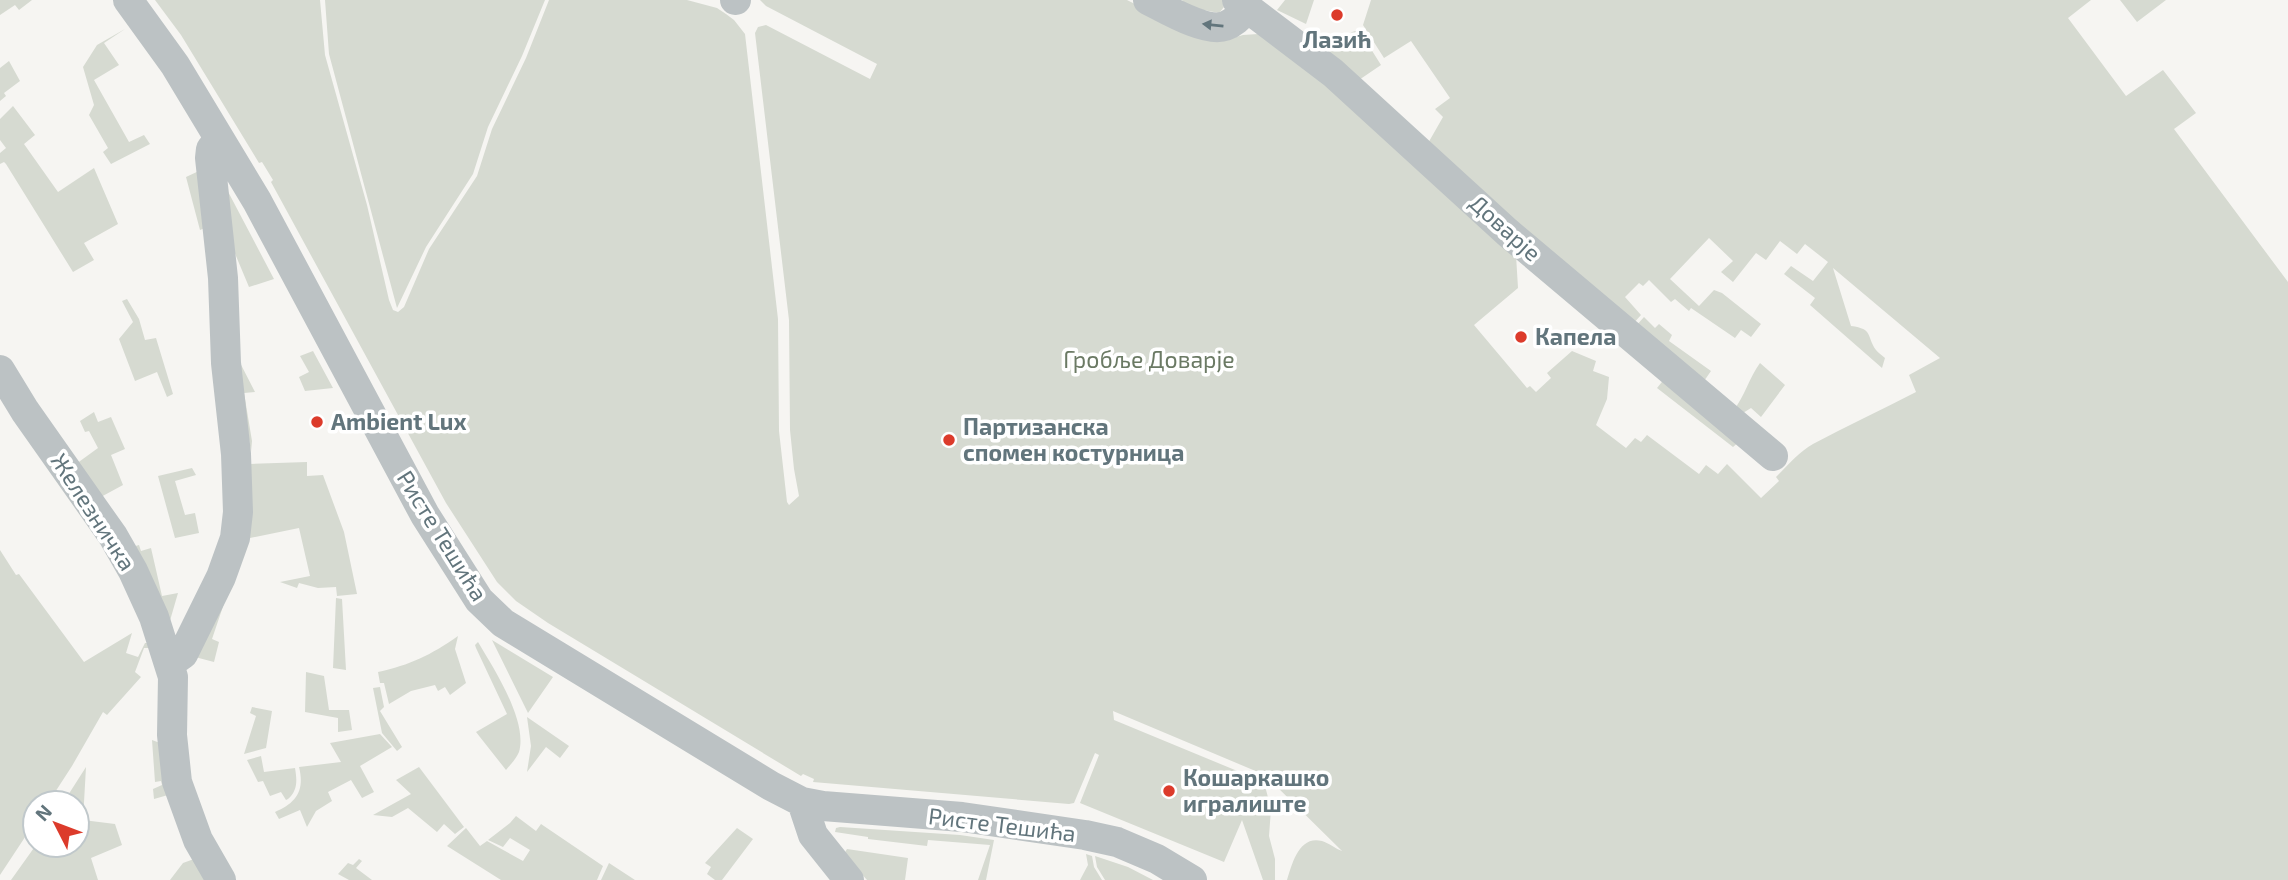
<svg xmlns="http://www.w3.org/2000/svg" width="2288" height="880" font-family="'Exo 2',sans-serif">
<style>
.green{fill:#d6dad1}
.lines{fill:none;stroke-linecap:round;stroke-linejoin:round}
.minor{stroke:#bcc2c4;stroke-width:30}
.oneway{fill:#62757c}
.poi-dot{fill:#dc3b2b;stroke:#fff;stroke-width:2.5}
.labels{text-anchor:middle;stroke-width:7;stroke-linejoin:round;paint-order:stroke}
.poi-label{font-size:23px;font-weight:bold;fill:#62757c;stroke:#fff;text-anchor:start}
.street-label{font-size:23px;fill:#62757c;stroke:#fff}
.park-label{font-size:23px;fill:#6b7a64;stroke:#fff}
</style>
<rect width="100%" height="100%" fill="#f6f5f2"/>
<path class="green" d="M 0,0 L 32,0 L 19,10 L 15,5 L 0,15 Z
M 155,0 L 320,0 L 325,55 L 367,205 L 389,300 L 393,310 L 398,312 L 404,307 L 429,249 L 477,176 L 492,129 L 526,58 L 549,0 L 687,0 L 717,8 L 726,14 L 734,20 L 745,34 L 778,319 L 779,431 L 787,502 L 789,505 L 799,496 L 794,469 L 790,430 L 789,320 L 755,33 L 758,27 L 766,25 L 870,79 L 877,64 L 766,6 L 760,0 L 1127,0 L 1186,30 L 1222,41 L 1243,35 L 1258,34 L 1280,44 L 1516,255 L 1518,288 L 1474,325 L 1527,388 L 1530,386 L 1536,392 L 1551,378 L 1547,373 L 1572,351 L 1596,361 L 1593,371 L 1609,377 L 1607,399 L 1596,425 L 1626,448 L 1635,438 L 1641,442 L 1647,435 L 1699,474 L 1706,465 L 1718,474 L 1727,464 L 1761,498 L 1779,481 L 1776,477 C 1787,466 1799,452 1813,444 C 1847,426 1881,410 1916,392 L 1909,375 L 1940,358 L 1833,268 L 1851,326 C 1874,329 1866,336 1876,350 C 1878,353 1882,355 1885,358 L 1882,368 L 1810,305 L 1815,298 L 1784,274 L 1791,266 L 1813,281 L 1828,262 L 1805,244 L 1797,254 L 1780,241 L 1766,260 L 1756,253 L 1733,282 L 1721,272 L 1733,261 L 1709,238 L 1670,279 L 1699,306 L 1714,290 L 1722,293 L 1761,324 L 1751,337 L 1741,330 L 1735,338 L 1691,308 L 1689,311 L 1675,299 L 1671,302 L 1649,280 L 1643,286 L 1639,283 L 1625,297 L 1641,315 L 1632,325 L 1427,145 L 1443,117 L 1435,109 L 1450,98 L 1411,41 L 1384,58 L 1363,25 L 1371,0 L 2091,0 L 2068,18 L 2126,96 L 2163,70 L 2196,113 L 2174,129 L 2288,282 L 2288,880 L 1287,880 C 1292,864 1299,835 1322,841 C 1329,843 1336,849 1342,851 L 1265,775 L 1113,711 L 1114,720 L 1264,782 L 1271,809 L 1269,836 L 1275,859 L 1275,880 L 1263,880 L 1242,820 L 1224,862 L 1080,803 L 1099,755 L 1095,753 L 1074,803 L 1069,804 L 813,782 L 814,779 L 803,774 L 801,776 L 548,623 L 516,601 L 497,582 L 446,503 L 271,182 L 273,180 L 262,162 L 259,163 L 181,35 Z
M 325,0 L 545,0 L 522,56 L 488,127 L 473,174 L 426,247 L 397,308 L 329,54 Z
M 1182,0 L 1222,0 L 1224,7 L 1219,13 L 1188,7 Z
M 1285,0 L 1314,0 L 1306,24 L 1277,10 Z
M 2120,0 L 2166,0 L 2137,22 Z
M 125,29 L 104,43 L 119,65 L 94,80 L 129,142 L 144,135 L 150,144 L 111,164 L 103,152 L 108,148 L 89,115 L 94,105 L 83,67 L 97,45 Z
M 1359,30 L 1381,65 L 1356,82 L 1315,48 L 1321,35 L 1332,39 L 1335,35 L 1347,38 L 1352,32 Z
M 9,61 L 20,81 L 4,93 L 6,96 L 0,101 L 0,68 Z
M 13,106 L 35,135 L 24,144 L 58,192 L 94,168 L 118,224 L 84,243 L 94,260 L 73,272 L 6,164 L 4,162 L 0,164 L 0,153 L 6,148 L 0,140 L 0,119 Z
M 201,170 L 205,228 L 200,230 L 186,177 Z
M 224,184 L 274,279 L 249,287 L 231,244 Z
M 127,299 L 139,319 L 145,340 L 156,338 L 173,394 L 167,397 L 157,372 L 135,381 L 119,339 L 133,322 L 122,301 Z
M 1644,317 L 1655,328 L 1659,324 L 1672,335 L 1669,341 L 1711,371 L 1702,384 L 1635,327 Z
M 313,351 L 333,388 L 305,391 L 299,377 L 309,372 L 300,356 Z
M 236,355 L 255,392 L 244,393 L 252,441 L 251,452 Z
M 1760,363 L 1785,385 L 1761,417 L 1751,408 L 1743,413 L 1733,411 C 1745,396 1749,378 1760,363 Z
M 1666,377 L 1740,441 L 1733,447 L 1657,388 Z
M 94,412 L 98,422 L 111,417 L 125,449 L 111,455 L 123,485 L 99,498 L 76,464 L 98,448 L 89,431 L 85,432 L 80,421 Z
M 307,462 L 307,476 L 323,475 L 344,532 L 357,594 L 337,596 L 336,587 L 318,588 L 299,583 L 297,588 L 280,582 L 310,576 L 299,528 L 245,539 L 250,464 Z
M 192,468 L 196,475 L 175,481 L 185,515 L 195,513 L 199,533 L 175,538 L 158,476 Z
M 139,545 L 141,551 L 151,548 L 162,596 L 178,593 L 169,624 L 132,547 Z
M 0,550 L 16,575 L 19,574 L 84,662 L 132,633 L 126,653 L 138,657 L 145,643 L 147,643 L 149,648 L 144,648 L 135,672 L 141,677 L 107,715 L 103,712 L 72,766 L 48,803 L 35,803 L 35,822 L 0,875 Z
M 236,568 L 212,639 L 219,642 L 214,662 L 195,657 Z
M 336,598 L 342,599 L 346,670 L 333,668 Z
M 458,636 L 455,649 L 466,683 L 450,695 L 445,687 L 438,691 L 435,685 L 411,691 L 389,704 L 384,683 L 380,683 L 378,672 C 410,665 431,655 458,636 Z
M 492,640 L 553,677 L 528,713 Z
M 478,642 C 494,669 528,721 519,752 C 516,759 511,764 506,770 L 476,732 L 507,714 L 476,648 L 475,645 Z
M 306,672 L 324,676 L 329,710 L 349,710 L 352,730 L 338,732 L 338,718 L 305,712 Z
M 380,687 L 384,707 L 380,711 L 402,747 L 397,751 L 382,733 L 373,688 Z
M 252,707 L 272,711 L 266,748 L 244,754 L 256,716 L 250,713 Z
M 527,717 L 569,746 L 560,758 L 546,747 L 527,772 L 531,746 Z
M 380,734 L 392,747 L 360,766 L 374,792 L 362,798 L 351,780 L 328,792 L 332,801 L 316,811 L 307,827 L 300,810 L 279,819 L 275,812 C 296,803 305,791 299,767 L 341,762 L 330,743 Z
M 152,740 L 160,743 L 168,795 L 154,799 L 153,789 L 162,785 L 161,781 L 155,782 Z
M 261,756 L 264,772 L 295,768 C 297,780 298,790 288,799 L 286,800 L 281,792 L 270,796 L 263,781 L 258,782 L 247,760 Z
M 86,767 L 83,820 L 115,824 L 122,845 L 91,858 L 98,880 L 11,880 L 36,845 L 77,845 L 77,803 L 63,803 Z
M 419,767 L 464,827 L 455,834 L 444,824 L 437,832 L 408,808 L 392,817 L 373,815 L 411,794 L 396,780 Z
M 516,816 L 536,831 L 541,824 L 603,866 L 597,880 L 501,880 L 447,846 L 466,828 L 480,846 L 487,841 L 523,861 L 530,850 L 510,838 L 503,847 L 488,840 L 510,823 Z
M 840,827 L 960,835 L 994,840 L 986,880 L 978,880 L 990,845 L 928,840 L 927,846 L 868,839 L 868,837 L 835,832 L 836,828 Z
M 737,828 L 753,839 L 722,880 L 715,880 L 707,874 L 711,867 L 705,863 Z
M 847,849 L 908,858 L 905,880 L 867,880 L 844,854 Z
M 1086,854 L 1092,856 L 1094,867 L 1102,880 L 1080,880 L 1088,865 Z
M 1095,856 L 1128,867 L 1153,880 L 1105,880 L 1097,867 Z
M 194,859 L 206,880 L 170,880 L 183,863 Z
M 359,859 L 362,861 L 356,868 L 372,880 L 349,880 L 338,874 L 348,863 L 353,865 Z
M 609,863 L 635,880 L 601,880 Z"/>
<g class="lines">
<path class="minor" d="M 128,0 L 175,65 L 257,201 L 425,515 L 479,600 L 503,623 L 771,786 L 802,802 L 823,806 L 962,817 L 1085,835 L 1117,842 L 1157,859 L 1192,880
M 735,0 L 736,0
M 1148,0 C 1166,9 1206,33 1225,26 C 1234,23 1241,15 1247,9
M 1237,0 L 1333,73 L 1507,232 L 1773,456
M 0,370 L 25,411 L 113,536 L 133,571 L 154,617 L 173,677 L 172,735 L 177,782 L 198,840 L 221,880
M 169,664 L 183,654 L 221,577 L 235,538 L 238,512 L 236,454 L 226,363 L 223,278 L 210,158 L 211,149 L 219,139
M 802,802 L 813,835 L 849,880"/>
</g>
<defs><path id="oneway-solid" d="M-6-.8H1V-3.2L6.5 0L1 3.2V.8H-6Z" transform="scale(1.75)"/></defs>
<use class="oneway" href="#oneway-solid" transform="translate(1213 25) rotate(-174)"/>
<g class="poi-dot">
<circle cx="1337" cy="15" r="7"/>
<circle cx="1521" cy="337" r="7"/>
<circle cx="317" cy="422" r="7"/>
<circle cx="949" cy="440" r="7"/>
<circle cx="1169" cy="791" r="7"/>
</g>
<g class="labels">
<g class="poi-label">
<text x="1337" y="48" text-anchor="middle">Лазић</text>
<text x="1535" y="345">Капела</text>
<text x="331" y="430">Ambient Lux</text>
<text x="963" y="435">Партизанска<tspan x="963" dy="26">спомен костурница</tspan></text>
<text x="1183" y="786">Кошаркашко<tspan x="1183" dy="26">игралиште</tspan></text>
</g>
<g class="street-label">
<text transform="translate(1505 228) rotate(42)" y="8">Доварје</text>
<text transform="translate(93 512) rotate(57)" y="8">Железничка</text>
<text transform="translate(442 536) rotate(58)" y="8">Ристе Тешића</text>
<text transform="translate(1002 825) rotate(7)" y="8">Ристе Тешића</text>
</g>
<g class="park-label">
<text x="1149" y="368">Гробље Доварје</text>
</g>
</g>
<g transform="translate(56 824) rotate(312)"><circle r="33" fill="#ffffff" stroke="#c0c8cb" stroke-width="2"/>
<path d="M0-5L12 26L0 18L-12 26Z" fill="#dc3b2b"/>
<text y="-10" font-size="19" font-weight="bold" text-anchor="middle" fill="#62757c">N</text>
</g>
</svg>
